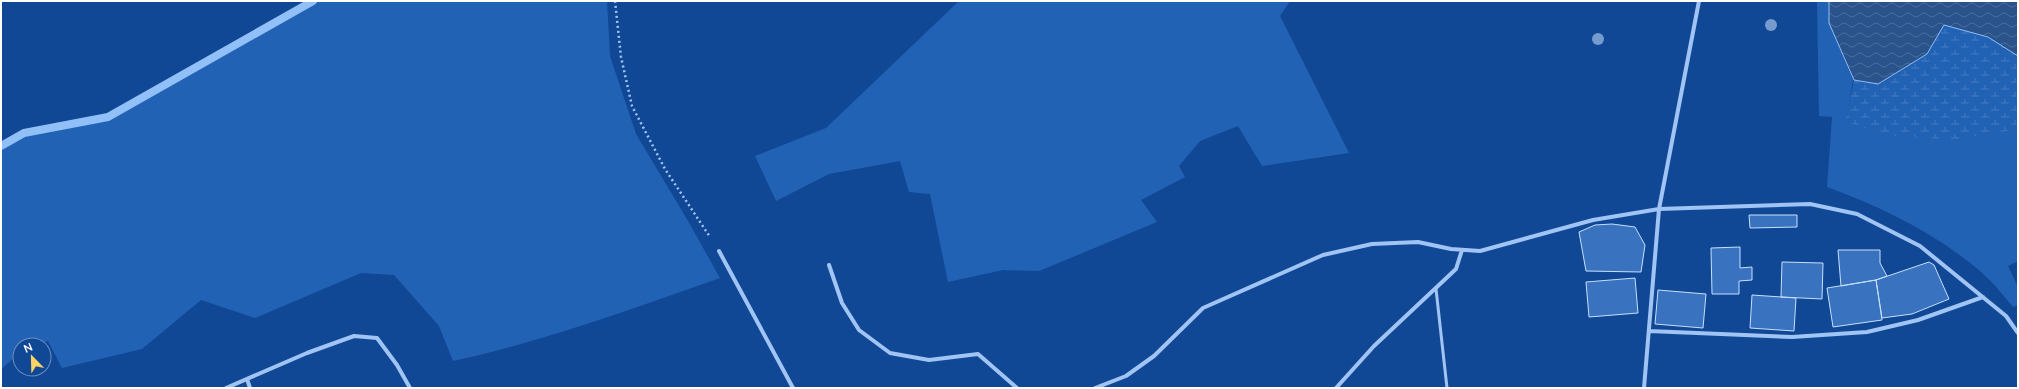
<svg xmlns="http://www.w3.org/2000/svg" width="2019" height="389" font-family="Mulish,sans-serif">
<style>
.green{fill:#2262b5}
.wetland{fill:url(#wetland-marsh)}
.water{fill:url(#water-waves);stroke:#91bff7}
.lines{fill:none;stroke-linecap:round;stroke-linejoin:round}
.stream{stroke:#91bff7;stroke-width:8}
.building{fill:#3972be;stroke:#c7dffe}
.path{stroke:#a0c4f4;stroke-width:2.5;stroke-dasharray:2 3;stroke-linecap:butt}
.service{stroke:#a0c4f4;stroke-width:3}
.minor{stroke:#a0c4f4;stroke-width:4}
.tree{fill:#759bcf}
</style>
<defs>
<pattern id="wetland-marsh" width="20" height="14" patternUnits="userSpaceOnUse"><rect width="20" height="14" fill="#2262b5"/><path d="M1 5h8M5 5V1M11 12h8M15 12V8" fill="none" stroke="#437ac0"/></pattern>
<pattern id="water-waves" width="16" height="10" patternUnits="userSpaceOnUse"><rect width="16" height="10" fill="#2a538c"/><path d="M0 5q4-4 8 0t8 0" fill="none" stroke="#4a6d9d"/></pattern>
</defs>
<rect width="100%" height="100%" fill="#114896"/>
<path class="green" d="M 313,1 L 607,1 L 610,56 L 636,134 L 688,221 L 720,278 C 632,309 544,341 453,361 L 439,326 L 394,275 L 361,273 L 255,318 L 201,300 L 142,349 L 62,368 L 48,341 L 38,345 L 20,345 L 20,353 L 1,369 L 1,146 L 24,133 L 108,117 Z
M 959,1 L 1290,1 L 1280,16 L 1349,153 L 1262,166 L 1238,126 L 1200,141 L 1179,166 L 1185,177 L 1141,200 L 1157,222 L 1039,271 L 1003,270 L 948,282 L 930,194 L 909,192 L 900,161 L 829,174 L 776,201 L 755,156 L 826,128 Z
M 1817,1 L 1829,1 L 1829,23 L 1853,80 L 1846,121 L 2018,129 L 2018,261 L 2008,266 L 2018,287 L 2018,305 L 2013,307 C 2003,295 1992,281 1980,271 C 1935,233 1882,207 1827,187 L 1832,117 L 1819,116 Z"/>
<path class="wetland" d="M 1944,25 L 1988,37 L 2018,56 L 2018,129 L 1954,140 L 1883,135 L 1845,121 L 1854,80 L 1878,84 L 1927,54 Z"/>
<path class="water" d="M 1829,1 L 2018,1 L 2018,56 L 1988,37 L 1944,25 L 1927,54 L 1878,84 L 1854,80 L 1829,23 Z"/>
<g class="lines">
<path class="stream" d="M 1,146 L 24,133 L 108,117 L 313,1"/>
</g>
<path class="building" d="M 1749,215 L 1797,215 L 1797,227 L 1750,228 Z
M 1612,224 L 1635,227 L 1645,245 L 1641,272 L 1586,271 L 1579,232 L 1595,225 Z
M 1740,247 L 1740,268 L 1752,267 L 1752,280 L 1739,281 L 1739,294 L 1712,294 L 1711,248 Z
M 1838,250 L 1880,250 L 1880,263 L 1887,276 L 1876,280 L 1841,286 Z
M 1782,262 L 1823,263 L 1822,299 L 1781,297 Z
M 1929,262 L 1934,265 L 1949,299 L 1912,314 L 1882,318 L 1876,280 Z
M 1635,278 L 1638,313 L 1589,317 L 1586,282 Z
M 1876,280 L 1882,320 L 1833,327 L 1827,288 Z
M 1658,290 L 1706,294 L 1703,328 L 1655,324 Z
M 1752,295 L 1796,298 L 1794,331 L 1750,328 Z"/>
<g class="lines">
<path class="path" d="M 615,1 L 621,57 L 632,106 L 665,169 L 710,237"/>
<path class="service" d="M 1436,289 L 1447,388"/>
<path class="minor" d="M 719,251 L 793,388
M 829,265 L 842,303 L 859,330 L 890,353 L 929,360 L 978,354 L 1017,388
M 1649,331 L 1792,337 L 1867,332 L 1918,320 L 1983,297
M 247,379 L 250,388
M 226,388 L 307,353 L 354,336 L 377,338 L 397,365 L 410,388
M 1095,388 L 1126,376 L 1154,356 L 1203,308 L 1323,255 L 1372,244 L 1418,242 L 1451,249 L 1480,251 L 1593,220 L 1659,209 L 1810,204 L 1857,214 L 1920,246 L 2006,316 L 2018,333
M 1336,388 L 1374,346 L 1456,269 L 1462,250
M 1644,388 L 1659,209 L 1699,1"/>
</g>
<g class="tree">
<circle cx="1771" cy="25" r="6"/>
<circle cx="1598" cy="39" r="6"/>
</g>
<rect width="2019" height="389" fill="none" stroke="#ffffff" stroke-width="4"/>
<g transform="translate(32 357) rotate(337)"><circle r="19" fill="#114896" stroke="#7091c0"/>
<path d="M0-3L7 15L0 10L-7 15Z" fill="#ffd462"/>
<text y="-6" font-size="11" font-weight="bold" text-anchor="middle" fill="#ffffff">N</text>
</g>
</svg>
